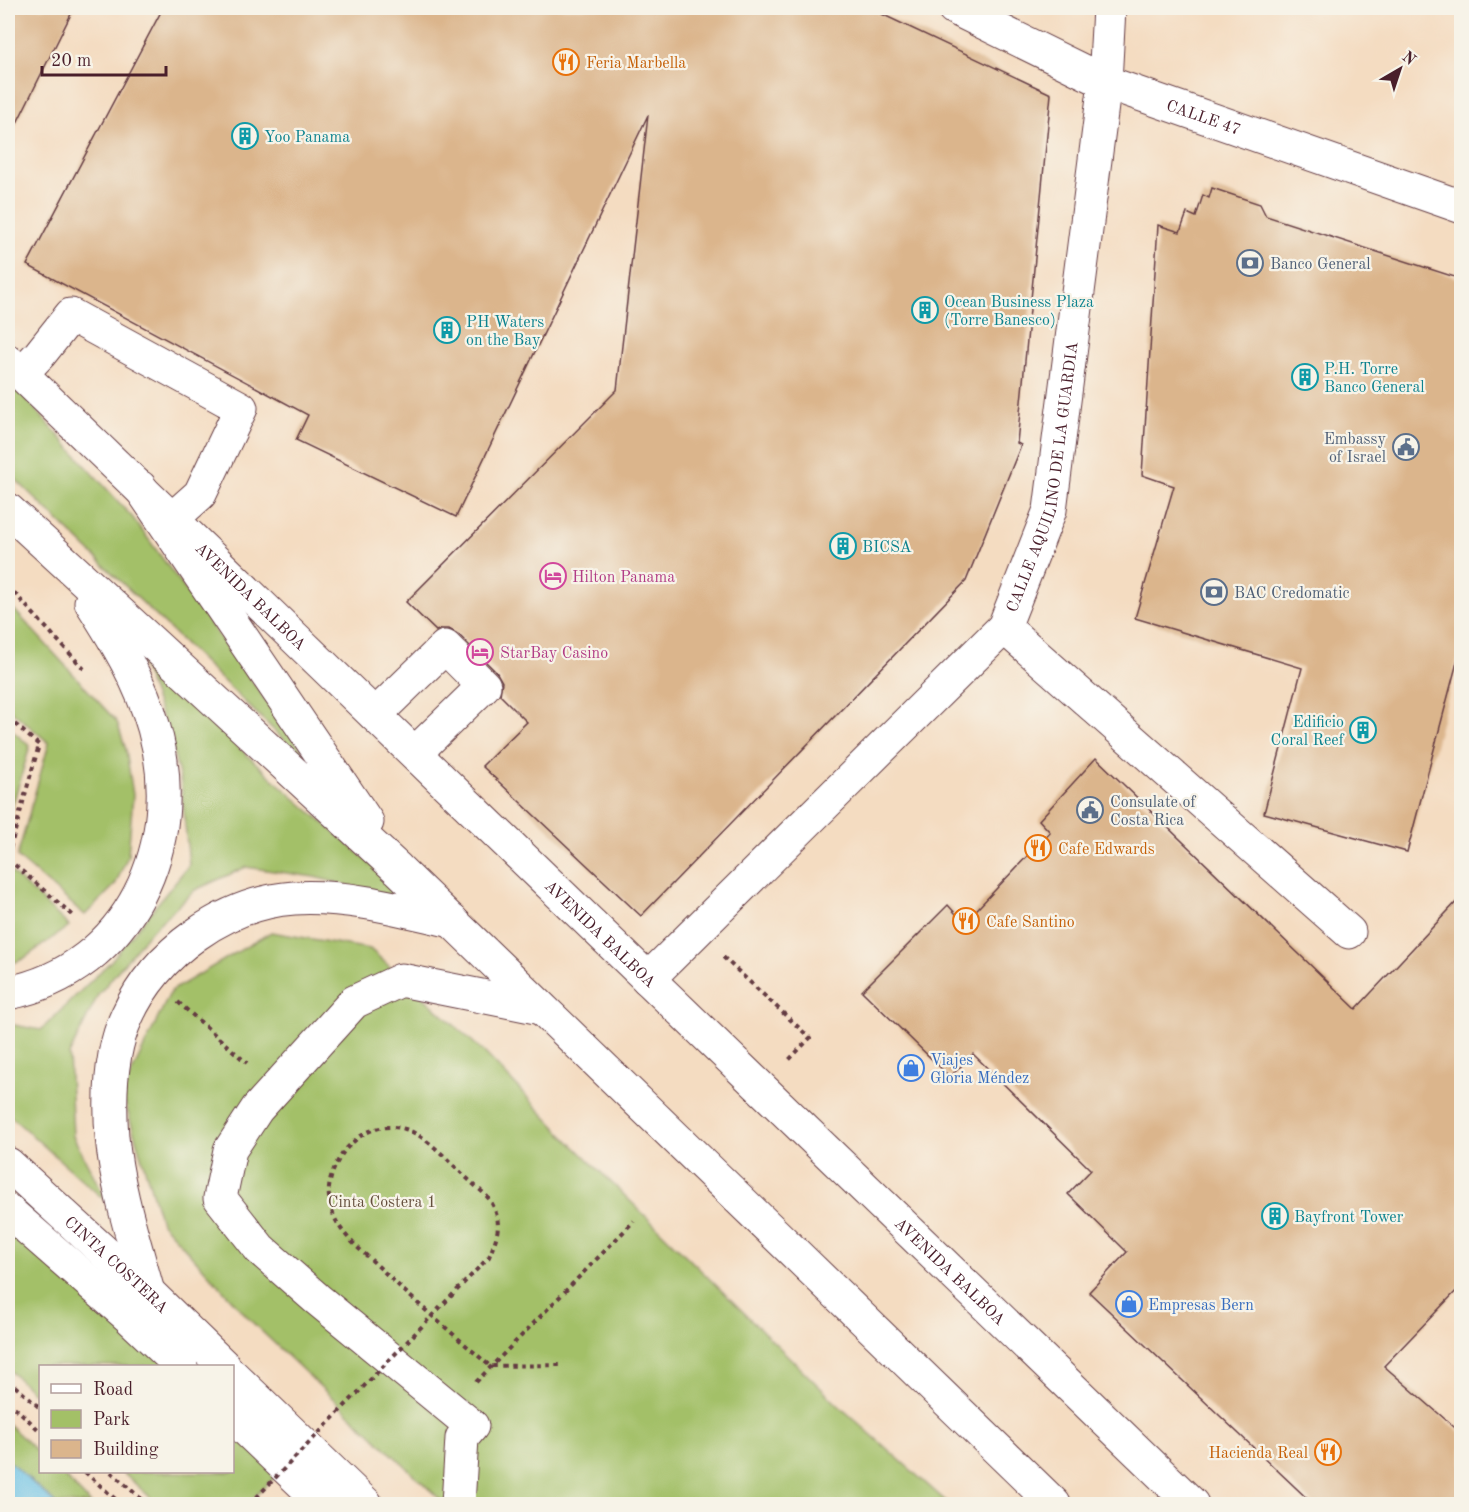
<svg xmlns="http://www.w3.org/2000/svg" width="1469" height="1512" font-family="'Old Standard TT',serif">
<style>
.green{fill:#a3c067;stroke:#767049;stroke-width:1.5}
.water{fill:#68c1e6;stroke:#597088;stroke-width:1.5}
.building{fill:#dbb58c}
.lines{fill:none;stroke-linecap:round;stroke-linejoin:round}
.minor-casing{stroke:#643b42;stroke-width:35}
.major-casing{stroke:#643b42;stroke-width:35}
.highway-casing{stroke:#643b42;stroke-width:35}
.path{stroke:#643b42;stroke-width:4;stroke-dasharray:4.5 4.5;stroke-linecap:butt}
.minor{stroke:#fff;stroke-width:33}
.major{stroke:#fff;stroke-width:33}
.highway{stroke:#fff;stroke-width:33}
.path-bridge{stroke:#643b42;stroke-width:4;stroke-dasharray:4.5 4.5;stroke-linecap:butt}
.labels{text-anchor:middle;stroke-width:4.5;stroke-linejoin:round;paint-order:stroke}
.food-label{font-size:16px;fill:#c56008;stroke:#f7f3e8;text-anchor:start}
.street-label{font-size:16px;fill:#4a1f2b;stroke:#f7f3e8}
.culture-label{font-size:16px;fill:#0d838f;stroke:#f7f3e8;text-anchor:start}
.service-label{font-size:16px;fill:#4e5e75;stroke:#f7f3e8;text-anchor:start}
.hotel-label{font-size:16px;fill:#b23c85;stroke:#f7f3e8;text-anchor:start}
.shop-label{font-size:16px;fill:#366cbe;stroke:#f7f3e8;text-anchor:start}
.park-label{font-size:16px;fill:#654f3d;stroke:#f7f3e8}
</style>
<rect width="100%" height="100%" fill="#f7f3e8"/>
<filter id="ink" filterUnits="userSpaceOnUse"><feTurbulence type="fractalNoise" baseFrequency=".0167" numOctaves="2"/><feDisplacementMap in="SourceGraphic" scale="12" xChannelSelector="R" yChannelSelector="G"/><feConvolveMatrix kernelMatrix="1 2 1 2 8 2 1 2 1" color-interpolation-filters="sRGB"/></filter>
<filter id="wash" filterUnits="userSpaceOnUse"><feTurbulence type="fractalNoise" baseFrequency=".008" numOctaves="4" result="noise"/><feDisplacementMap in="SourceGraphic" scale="24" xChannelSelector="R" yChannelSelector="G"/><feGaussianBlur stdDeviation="1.35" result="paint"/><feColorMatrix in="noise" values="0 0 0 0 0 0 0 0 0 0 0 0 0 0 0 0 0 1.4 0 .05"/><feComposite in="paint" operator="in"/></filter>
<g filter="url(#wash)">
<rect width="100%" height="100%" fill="#f4dcc1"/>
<path class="green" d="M 8,382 L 24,397 L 133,518 L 321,776 L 8,472 Z
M 8,603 L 117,722 L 126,750 L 133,795 L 128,856 L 115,885 L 85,915 L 17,857 L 49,743 L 8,708 Z
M 139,656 L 283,788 L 415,902 L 314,877 L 246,867 L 195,890 L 149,933 L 98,995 L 69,1055 L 73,1136 L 108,1203 L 8,1114 L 8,1024 L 41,1030 L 111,961 L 189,865 L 181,783 L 170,739 Z
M 8,727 L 30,746 L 8,821 Z
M 8,869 L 69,926 L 23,959 L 8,965 Z
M 271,932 L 370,949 L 484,1052 L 565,1137 L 837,1404 L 949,1504 L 445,1504 L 255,1325 L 161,1222 L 122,1093 L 171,991 Z
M 8,1226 L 172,1366 L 40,1366 L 40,1399 L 8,1369 Z
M 233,1421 L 284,1468 L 247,1504 L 158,1504 L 122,1472 L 232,1472 Z
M 8,1424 L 40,1454 L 40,1472 L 60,1472 L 91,1504 L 56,1504 L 8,1460 Z"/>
<path class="water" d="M 8,1460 L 56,1504 L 8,1504 Z"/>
<g id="blocks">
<path class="building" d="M 8,8 L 74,8 L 8,141 Z
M 163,8 L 869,8 L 1051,94 L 1017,443 L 1021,445 L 966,581 L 641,916 L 482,766 L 527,722 L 500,695 L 502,682 L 497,673 L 458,634 L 449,629 L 441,629 L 436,631 L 406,602 L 617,390 L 648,115 L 456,517 L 296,440 L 308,415 L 27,265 Z
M 1212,188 L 1260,204 L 1266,216 L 1461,279 L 1461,647 L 1407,852 L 1264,813 L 1302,668 L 1135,618 L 1174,486 L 1142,475 L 1158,225 L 1180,232 L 1187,213 L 1196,217 L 1203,195 L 1209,198 Z
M 1096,758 L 1356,1009 L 1461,897 L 1461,1286 L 1384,1366 L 1461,1433 L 1461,1504 L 1313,1504 L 1089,1292 L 1127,1252 L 1068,1194 L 1091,1170 L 973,1054 L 950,1077 L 862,991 L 948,905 L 964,923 L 1050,832 L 1039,820 Z"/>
</g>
</g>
<g filter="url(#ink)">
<use href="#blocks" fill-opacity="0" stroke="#643b42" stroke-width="1.5"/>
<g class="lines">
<defs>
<g id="minor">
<path id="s1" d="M 954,8 L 1105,82 L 1462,207"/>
<path d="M 21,374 L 40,354 L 71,315 L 241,408 L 200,494 L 172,519"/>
<path d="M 1004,627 L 1349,932"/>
<path d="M 375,715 L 445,647 L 484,686 L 415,753"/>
<path id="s2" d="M 648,979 L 1004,627 L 1050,510 L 1105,82 L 1109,8"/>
<path d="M 8,1211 L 128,1316 L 181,1366"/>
<path d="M 232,1416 L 324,1504"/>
<path d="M 458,1504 L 462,1438 L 472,1426 L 317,1299 L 260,1249 L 220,1198 L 230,1150 L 257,1109 L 354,1002 L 401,980 L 541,1008"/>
</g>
<g id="major">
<path id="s3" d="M 8,361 L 1192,1504"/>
</g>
<g id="highway">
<path d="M 140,487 L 367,822"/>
<path d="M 8,510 L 398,869 L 1054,1504"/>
<path d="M 8,993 C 130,969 187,843 154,728 C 141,682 116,641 91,602"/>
<path id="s4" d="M 8,1164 L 148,1292 L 224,1366"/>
<path d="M 148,1292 C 134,1241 117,1190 112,1137 C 109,1097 110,1052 127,1016 C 156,952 225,903 294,898 C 348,895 400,909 452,921"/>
<path d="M 232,1375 L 366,1504"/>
</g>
</defs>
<use href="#minor" class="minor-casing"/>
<use href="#major" class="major-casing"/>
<use href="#highway" class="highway-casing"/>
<path class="path" d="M 8,586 L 84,669
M 8,718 L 39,745 L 8,856
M 8,859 L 75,917
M 723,957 L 810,1038 L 787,1062
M 178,1002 L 247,1063
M 332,1211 C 340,1235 361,1250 379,1267 C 415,1302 453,1334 490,1366 L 560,1365
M 8,1380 L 40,1408
M 476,1382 L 634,1221
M 8,1401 L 40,1431
M 85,1472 L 121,1504
M 111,1472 L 147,1504"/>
<use href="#minor" class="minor"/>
<use href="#major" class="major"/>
<use href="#highway" class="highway"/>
<path class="path-bridge" d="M 250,1504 L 489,1257 C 495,1242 501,1229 496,1213 C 495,1209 492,1203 490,1200 C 485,1193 476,1187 470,1181 C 452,1165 428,1136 405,1129 C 367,1118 333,1152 329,1188 C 328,1196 330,1204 332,1211"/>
</g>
</g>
<defs>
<symbol id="restaurant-ring" viewBox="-11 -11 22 22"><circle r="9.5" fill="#f7f3e8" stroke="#e8710a" stroke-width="1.5"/><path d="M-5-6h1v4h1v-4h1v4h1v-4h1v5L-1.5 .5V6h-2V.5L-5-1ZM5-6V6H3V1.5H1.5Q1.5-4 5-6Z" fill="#e8710a"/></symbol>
<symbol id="building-ring" viewBox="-11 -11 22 22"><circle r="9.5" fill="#f7f3e8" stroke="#0f9aa8" stroke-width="1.5"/><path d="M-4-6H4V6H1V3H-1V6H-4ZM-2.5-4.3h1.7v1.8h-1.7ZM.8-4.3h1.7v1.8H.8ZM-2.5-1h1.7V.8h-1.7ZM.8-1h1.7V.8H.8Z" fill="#0f9aa8"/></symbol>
<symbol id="bank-ring" viewBox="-11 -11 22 22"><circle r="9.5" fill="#f7f3e8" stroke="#5c6f8a" stroke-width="1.5"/><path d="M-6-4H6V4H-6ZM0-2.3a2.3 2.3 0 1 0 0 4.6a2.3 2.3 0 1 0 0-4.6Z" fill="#5c6f8a"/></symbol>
<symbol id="civic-ring" viewBox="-11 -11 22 22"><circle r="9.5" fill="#f7f3e8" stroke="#5c6f8a" stroke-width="1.5"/><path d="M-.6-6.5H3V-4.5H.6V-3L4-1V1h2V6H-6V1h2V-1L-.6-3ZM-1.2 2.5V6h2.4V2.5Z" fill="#5c6f8a"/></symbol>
<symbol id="hotel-ring" viewBox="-11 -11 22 22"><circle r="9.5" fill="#f7f3e8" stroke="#d1479c" stroke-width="1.5"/><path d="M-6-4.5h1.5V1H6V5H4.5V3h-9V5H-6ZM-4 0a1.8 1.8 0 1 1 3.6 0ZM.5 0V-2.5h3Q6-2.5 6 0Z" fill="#d1479c"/></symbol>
<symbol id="shop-ring" viewBox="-11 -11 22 22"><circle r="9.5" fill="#f7f3e8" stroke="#3f7fe0" stroke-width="1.5"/><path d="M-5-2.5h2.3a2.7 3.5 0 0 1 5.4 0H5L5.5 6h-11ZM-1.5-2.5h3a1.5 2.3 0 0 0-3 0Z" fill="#3f7fe0"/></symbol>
</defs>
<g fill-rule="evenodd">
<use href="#restaurant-ring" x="551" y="47" width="30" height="30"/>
<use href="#building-ring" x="230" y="121" width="30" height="30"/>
<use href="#bank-ring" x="1235" y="248" width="30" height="30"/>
<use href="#building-ring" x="910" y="295" width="30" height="30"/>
<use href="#building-ring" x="432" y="315" width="30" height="30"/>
<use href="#building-ring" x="1290" y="362" width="30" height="30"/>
<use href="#civic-ring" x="1391" y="432" width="30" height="30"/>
<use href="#building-ring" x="828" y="531" width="30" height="30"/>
<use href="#hotel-ring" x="538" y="561" width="30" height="30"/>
<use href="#bank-ring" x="1199" y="577" width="30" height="30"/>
<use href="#hotel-ring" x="465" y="637" width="30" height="30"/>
<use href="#building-ring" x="1348" y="715" width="30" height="30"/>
<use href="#civic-ring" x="1075" y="795" width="30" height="30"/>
<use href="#restaurant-ring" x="1023" y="833" width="30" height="30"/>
<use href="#restaurant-ring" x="951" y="906" width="30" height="30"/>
<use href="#shop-ring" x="896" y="1053" width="30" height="30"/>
<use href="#building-ring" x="1260" y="1201" width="30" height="30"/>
<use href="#shop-ring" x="1114" y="1289" width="30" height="30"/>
<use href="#restaurant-ring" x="1313" y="1437" width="30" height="30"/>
</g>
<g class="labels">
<g class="food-label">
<text x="586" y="68">Feria Marbella</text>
<text x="1058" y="854">Cafe Edwards</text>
<text x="986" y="927">Cafe Santino</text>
<text x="1308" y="1458" text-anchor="end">Hacienda Real</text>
</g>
<g class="street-label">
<text dy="6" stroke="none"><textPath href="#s1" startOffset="273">CALLE 47</textPath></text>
<text dy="6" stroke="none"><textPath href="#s2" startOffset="657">CALLE AQUILINO DE LA GUARDIA</textPath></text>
<text dy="6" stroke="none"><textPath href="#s3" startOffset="338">AVENIDA BALBOA</textPath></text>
<text dy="6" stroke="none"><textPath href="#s3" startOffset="824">AVENIDA BALBOA</textPath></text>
<text dy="6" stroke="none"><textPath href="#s4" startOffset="148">CINTA COSTERA</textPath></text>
<text dy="6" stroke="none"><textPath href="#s3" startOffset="1310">AVENIDA BALBOA</textPath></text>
</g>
<g class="culture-label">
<text x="264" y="142">Yoo Panama</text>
<text x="944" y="307">Ocean Business Plaza<tspan x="944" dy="18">(Torre Banesco)</tspan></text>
<text x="466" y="327">PH Waters<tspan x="466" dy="18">on the Bay</tspan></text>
<text x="1324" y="374">P.H. Torre<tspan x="1324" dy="18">Banco General</tspan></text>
<text x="862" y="552">BICSA</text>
<text x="1344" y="727" text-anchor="end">Edificio<tspan x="1344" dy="18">Coral Reef</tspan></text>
<text x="1294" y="1222">Bayfront Tower</text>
</g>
<g class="service-label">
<text x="1270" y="269">Banco General</text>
<text x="1386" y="444" text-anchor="end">Embassy<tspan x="1386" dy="18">of Israel</tspan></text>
<text x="1234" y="598">BAC Credomatic</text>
<text x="1110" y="807">Consulate of<tspan x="1110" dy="18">Costa Rica</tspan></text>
</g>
<g class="hotel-label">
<text x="572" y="582">Hilton Panama</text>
<text x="500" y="658">StarBay Casino</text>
</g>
<g class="shop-label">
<text x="930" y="1065">Viajes<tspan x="930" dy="18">Gloria Méndez</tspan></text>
<text x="1148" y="1310">Empresas Bern</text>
</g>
<g class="park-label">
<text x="382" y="1207">Cinta Costera 1</text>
</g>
</g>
<rect width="1469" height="1512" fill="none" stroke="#f7f3e8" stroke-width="30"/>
<rect x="39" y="1365" width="195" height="108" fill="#f7f3e8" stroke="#b29e9c" stroke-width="1.5"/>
<rect x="51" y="1384" width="30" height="9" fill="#ffffff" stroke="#b29e9c" stroke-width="1.5"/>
<text x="93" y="1395" font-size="18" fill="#4a1f2b">Road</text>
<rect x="51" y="1410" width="30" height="18" fill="#a3c067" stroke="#b29e9c" stroke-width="1.5"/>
<text x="93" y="1425" font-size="18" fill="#4a1f2b">Park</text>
<rect x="51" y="1440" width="30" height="18" fill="#dbb58c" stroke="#b29e9c" stroke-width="1.5"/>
<text x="93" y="1455" font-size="18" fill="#4a1f2b">Building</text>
<g transform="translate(1400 69) rotate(39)" stroke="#f7f3e8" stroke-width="4.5" paint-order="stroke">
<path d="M0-4.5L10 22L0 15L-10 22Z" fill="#4a1f2b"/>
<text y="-9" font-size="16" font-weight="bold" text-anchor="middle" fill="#4a1f2b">N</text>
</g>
<path d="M42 66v9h124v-9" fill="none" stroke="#4a1f2b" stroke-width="3"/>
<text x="51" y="66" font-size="18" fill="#4a1f2b" stroke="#f7f3e8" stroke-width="4.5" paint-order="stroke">20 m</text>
</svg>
